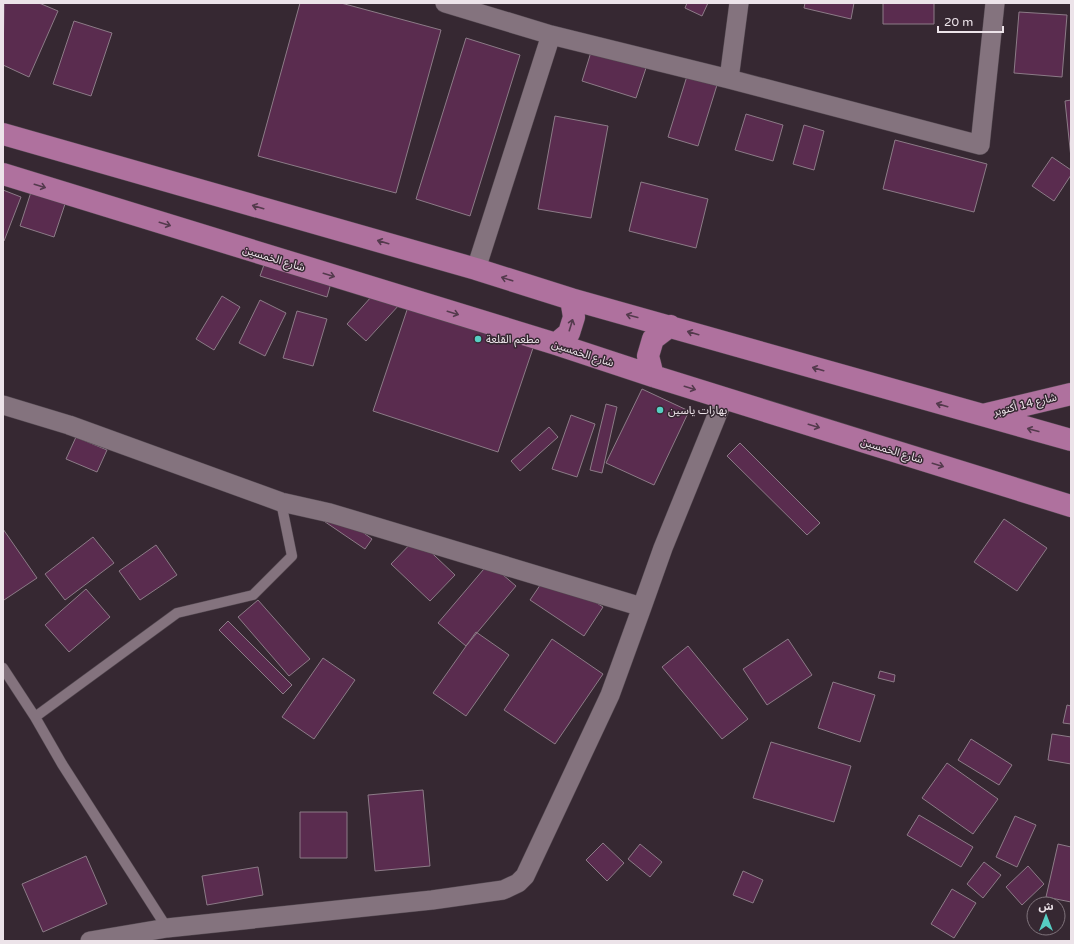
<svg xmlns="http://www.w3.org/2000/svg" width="1074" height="944" font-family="'Varela Round','Noto Sans Arabic',sans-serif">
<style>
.building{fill:#5a2c4f;stroke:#8c7b87}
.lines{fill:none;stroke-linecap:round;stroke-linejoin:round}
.service-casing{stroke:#534850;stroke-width:11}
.minor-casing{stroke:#534850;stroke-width:20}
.primary-casing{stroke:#534850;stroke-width:23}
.service{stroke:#84737e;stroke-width:10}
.minor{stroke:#84737e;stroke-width:19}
.primary{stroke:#af719e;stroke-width:22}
.oneway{stroke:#543a4d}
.poi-dot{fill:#56cec3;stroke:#362832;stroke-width:1.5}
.labels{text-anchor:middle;stroke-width:3;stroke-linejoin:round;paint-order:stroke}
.street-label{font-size:11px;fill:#ece3e9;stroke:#362832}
.poi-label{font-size:11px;fill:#ece3e9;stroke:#362832;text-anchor:start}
</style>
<rect width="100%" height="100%" fill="#362832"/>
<path class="building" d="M 4,3 L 39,3 L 58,11 L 29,77 L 3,65 Z
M 300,3 L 341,3 L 441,30 L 396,193 L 258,156 Z
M 687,3 L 708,3 L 702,16 L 685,8 Z
M 805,3 L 854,3 L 851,19 L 804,8 Z
M 883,3 L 934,3 L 934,24 L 883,24 Z
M 1019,12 L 1067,15 L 1062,77 L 1014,73 Z
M 74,21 L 112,33 L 91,96 L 53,84 Z
M 466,38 L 520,55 L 470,216 L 416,199 Z
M 591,52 L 646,68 L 636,98 L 582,81 Z
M 687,76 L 717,85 L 698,146 L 668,137 Z
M 1071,100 L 1071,158 L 1065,101 Z
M 746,114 L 783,125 L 773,161 L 735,150 Z
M 555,116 L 608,126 L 591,218 L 538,209 Z
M 804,125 L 824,131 L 814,170 L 793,164 Z
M 895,140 L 987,164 L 974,212 L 883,189 Z
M 1052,157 L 1071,170 L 1071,175 L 1054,201 L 1032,186 Z
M 641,182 L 708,199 L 696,248 L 629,231 Z
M 3,190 L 21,197 L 4,241 L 3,241 Z
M 31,192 L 65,204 L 54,237 L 20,226 Z
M 265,262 L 331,283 L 327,297 L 260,276 Z
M 380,287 L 400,304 L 366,341 L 347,324 Z
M 222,296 L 240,307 L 214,350 L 196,339 Z
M 260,300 L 286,313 L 265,356 L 239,343 Z
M 408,307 L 533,348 L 498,452 L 373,411 Z
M 297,311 L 327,319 L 313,366 L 283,358 Z
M 642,389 L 689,411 L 654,485 L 606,463 Z
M 606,404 L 617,407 L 602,473 L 590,470 Z
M 571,415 L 595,424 L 577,477 L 552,469 Z
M 549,427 L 558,437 L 520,471 L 511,461 Z
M 76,437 L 107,450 L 97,472 L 66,459 Z
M 740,443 L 820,523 L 807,535 L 727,456 Z
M 320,501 L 372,539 L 365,549 L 312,513 Z
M 1004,519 L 1047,548 L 1017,591 L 974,562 Z
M 3,529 L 37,578 L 4,600 L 3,599 Z
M 93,537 L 114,563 L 65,600 L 45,574 Z
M 416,538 L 455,575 L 430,601 L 391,564 Z
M 156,545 L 177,575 L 140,600 L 119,571 Z
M 489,563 L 516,586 L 466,646 L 438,623 Z
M 549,572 L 603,607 L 584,636 L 530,600 Z
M 86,589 L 110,617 L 69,652 L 45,625 Z
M 258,600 L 310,659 L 289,676 L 238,617 Z
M 228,621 L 292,685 L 283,694 L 219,630 Z
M 476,632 L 509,655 L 466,716 L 433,693 Z
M 552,639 L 603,674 L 555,744 L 504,710 Z
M 788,639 L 812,675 L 767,705 L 743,669 Z
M 688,646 L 748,719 L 722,739 L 662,667 Z
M 323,658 L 355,680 L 314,739 L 282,717 Z
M 880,671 L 895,675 L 894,682 L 878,678 Z
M 833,682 L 875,695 L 860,742 L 818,728 Z
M 1067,705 L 1071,706 L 1071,724 L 1063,723 Z
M 1052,734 L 1071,737 L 1071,764 L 1048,760 Z
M 971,739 L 1012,765 L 999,785 L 958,760 Z
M 771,742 L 851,766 L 834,822 L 753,798 Z
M 947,763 L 998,799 L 973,834 L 922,798 Z
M 423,790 L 430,866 L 375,871 L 368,795 Z
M 300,812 L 347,812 L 347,858 L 300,858 Z
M 919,815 L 973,847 L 961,867 L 907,835 Z
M 1015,816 L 1036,825 L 1017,867 L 996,857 Z
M 603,843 L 624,863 L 607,881 L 586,860 Z
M 640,844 L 662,862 L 650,877 L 628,859 Z
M 1058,844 L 1071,847 L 1071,902 L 1046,897 Z
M 86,856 L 107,904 L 43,932 L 22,884 Z
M 984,862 L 1001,875 L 983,898 L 967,884 Z
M 1028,866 L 1044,884 L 1022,905 L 1006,887 Z
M 258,867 L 263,895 L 207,905 L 202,876 Z
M 743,871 L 763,880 L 753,903 L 733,895 Z
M 952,889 L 976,903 L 954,938 L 931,924 Z"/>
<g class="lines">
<defs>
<path id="service" d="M 3,668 L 35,717 L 62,764 L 167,928
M 35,717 L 177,613 L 253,595 L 292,556 L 281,502"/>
<path id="minor" d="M 445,3 L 551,35 L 729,79 L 980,145 L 995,3
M 729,79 L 739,3
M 476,269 L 551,35
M 3,405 L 69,425 L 281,502 L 330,513 L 642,607
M 90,941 L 167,928 L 432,900 L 503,890 L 518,883 L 525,876 L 610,695 L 642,607 L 663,548 L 724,398"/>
<path id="primary" d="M 3,134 L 476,269 L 571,299 L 1071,440
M 3,174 L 556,344 L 653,376 L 1071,506
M 556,344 L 569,333 L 574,317 L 571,299
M 653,376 L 648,356 L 653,339 L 670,326
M 983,415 L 1071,394"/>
</defs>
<use href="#service" class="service-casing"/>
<use href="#minor" class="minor-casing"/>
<use href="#primary" class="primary-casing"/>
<use href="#service" class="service"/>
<use href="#minor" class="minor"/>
<use href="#primary" class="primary"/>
</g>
<defs><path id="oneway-shaft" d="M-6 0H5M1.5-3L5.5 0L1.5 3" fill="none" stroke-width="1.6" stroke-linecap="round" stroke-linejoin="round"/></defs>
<g class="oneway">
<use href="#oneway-shaft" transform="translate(40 186) rotate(17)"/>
<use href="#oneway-shaft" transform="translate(258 207) rotate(-164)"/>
<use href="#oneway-shaft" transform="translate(165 224) rotate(17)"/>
<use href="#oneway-shaft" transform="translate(383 242) rotate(-164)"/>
<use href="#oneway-shaft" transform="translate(329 275) rotate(17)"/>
<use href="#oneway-shaft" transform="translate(507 279) rotate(-162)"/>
<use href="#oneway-shaft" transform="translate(453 313) rotate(17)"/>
<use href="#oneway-shaft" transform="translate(632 316) rotate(-165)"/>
<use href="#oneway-shaft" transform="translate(571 325) rotate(-73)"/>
<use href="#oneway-shaft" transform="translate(693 333) rotate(-164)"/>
<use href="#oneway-shaft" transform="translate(818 369) rotate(-164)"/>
<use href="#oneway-shaft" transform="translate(690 388) rotate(17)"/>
<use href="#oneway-shaft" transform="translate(942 405) rotate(-164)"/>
<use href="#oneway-shaft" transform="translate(814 426) rotate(17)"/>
<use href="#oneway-shaft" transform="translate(1033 430) rotate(-165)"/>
<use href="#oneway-shaft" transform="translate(938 465) rotate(17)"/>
</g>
<g class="poi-dot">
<circle cx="478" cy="339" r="4"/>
<circle cx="660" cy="410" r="4"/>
</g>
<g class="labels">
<g class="street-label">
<text transform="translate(274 258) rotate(17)" y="4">شارع الخمسين</text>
<text transform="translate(583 353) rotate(18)" y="4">شارع الخمسين</text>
<text transform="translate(1025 404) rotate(-14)" y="4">شارع 14 أكتوبر</text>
<text transform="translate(892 450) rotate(17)" y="4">شارع الخمسين</text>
</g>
<g class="poi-label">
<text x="486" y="343">مطعم القلعة</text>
<text x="668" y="414">بهارات ياسين</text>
</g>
</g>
<rect width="1074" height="944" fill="none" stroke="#ece3e9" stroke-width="8"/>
<g transform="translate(1046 916)"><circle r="19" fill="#362832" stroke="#7f737b"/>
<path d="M0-3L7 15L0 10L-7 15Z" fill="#56cec3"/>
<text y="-6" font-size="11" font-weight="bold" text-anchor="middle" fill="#ece3e9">ش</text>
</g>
<path d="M938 26v6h65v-6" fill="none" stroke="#ece3e9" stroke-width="2"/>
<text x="944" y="26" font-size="12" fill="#ece3e9" stroke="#362832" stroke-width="3" paint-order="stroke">20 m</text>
</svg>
